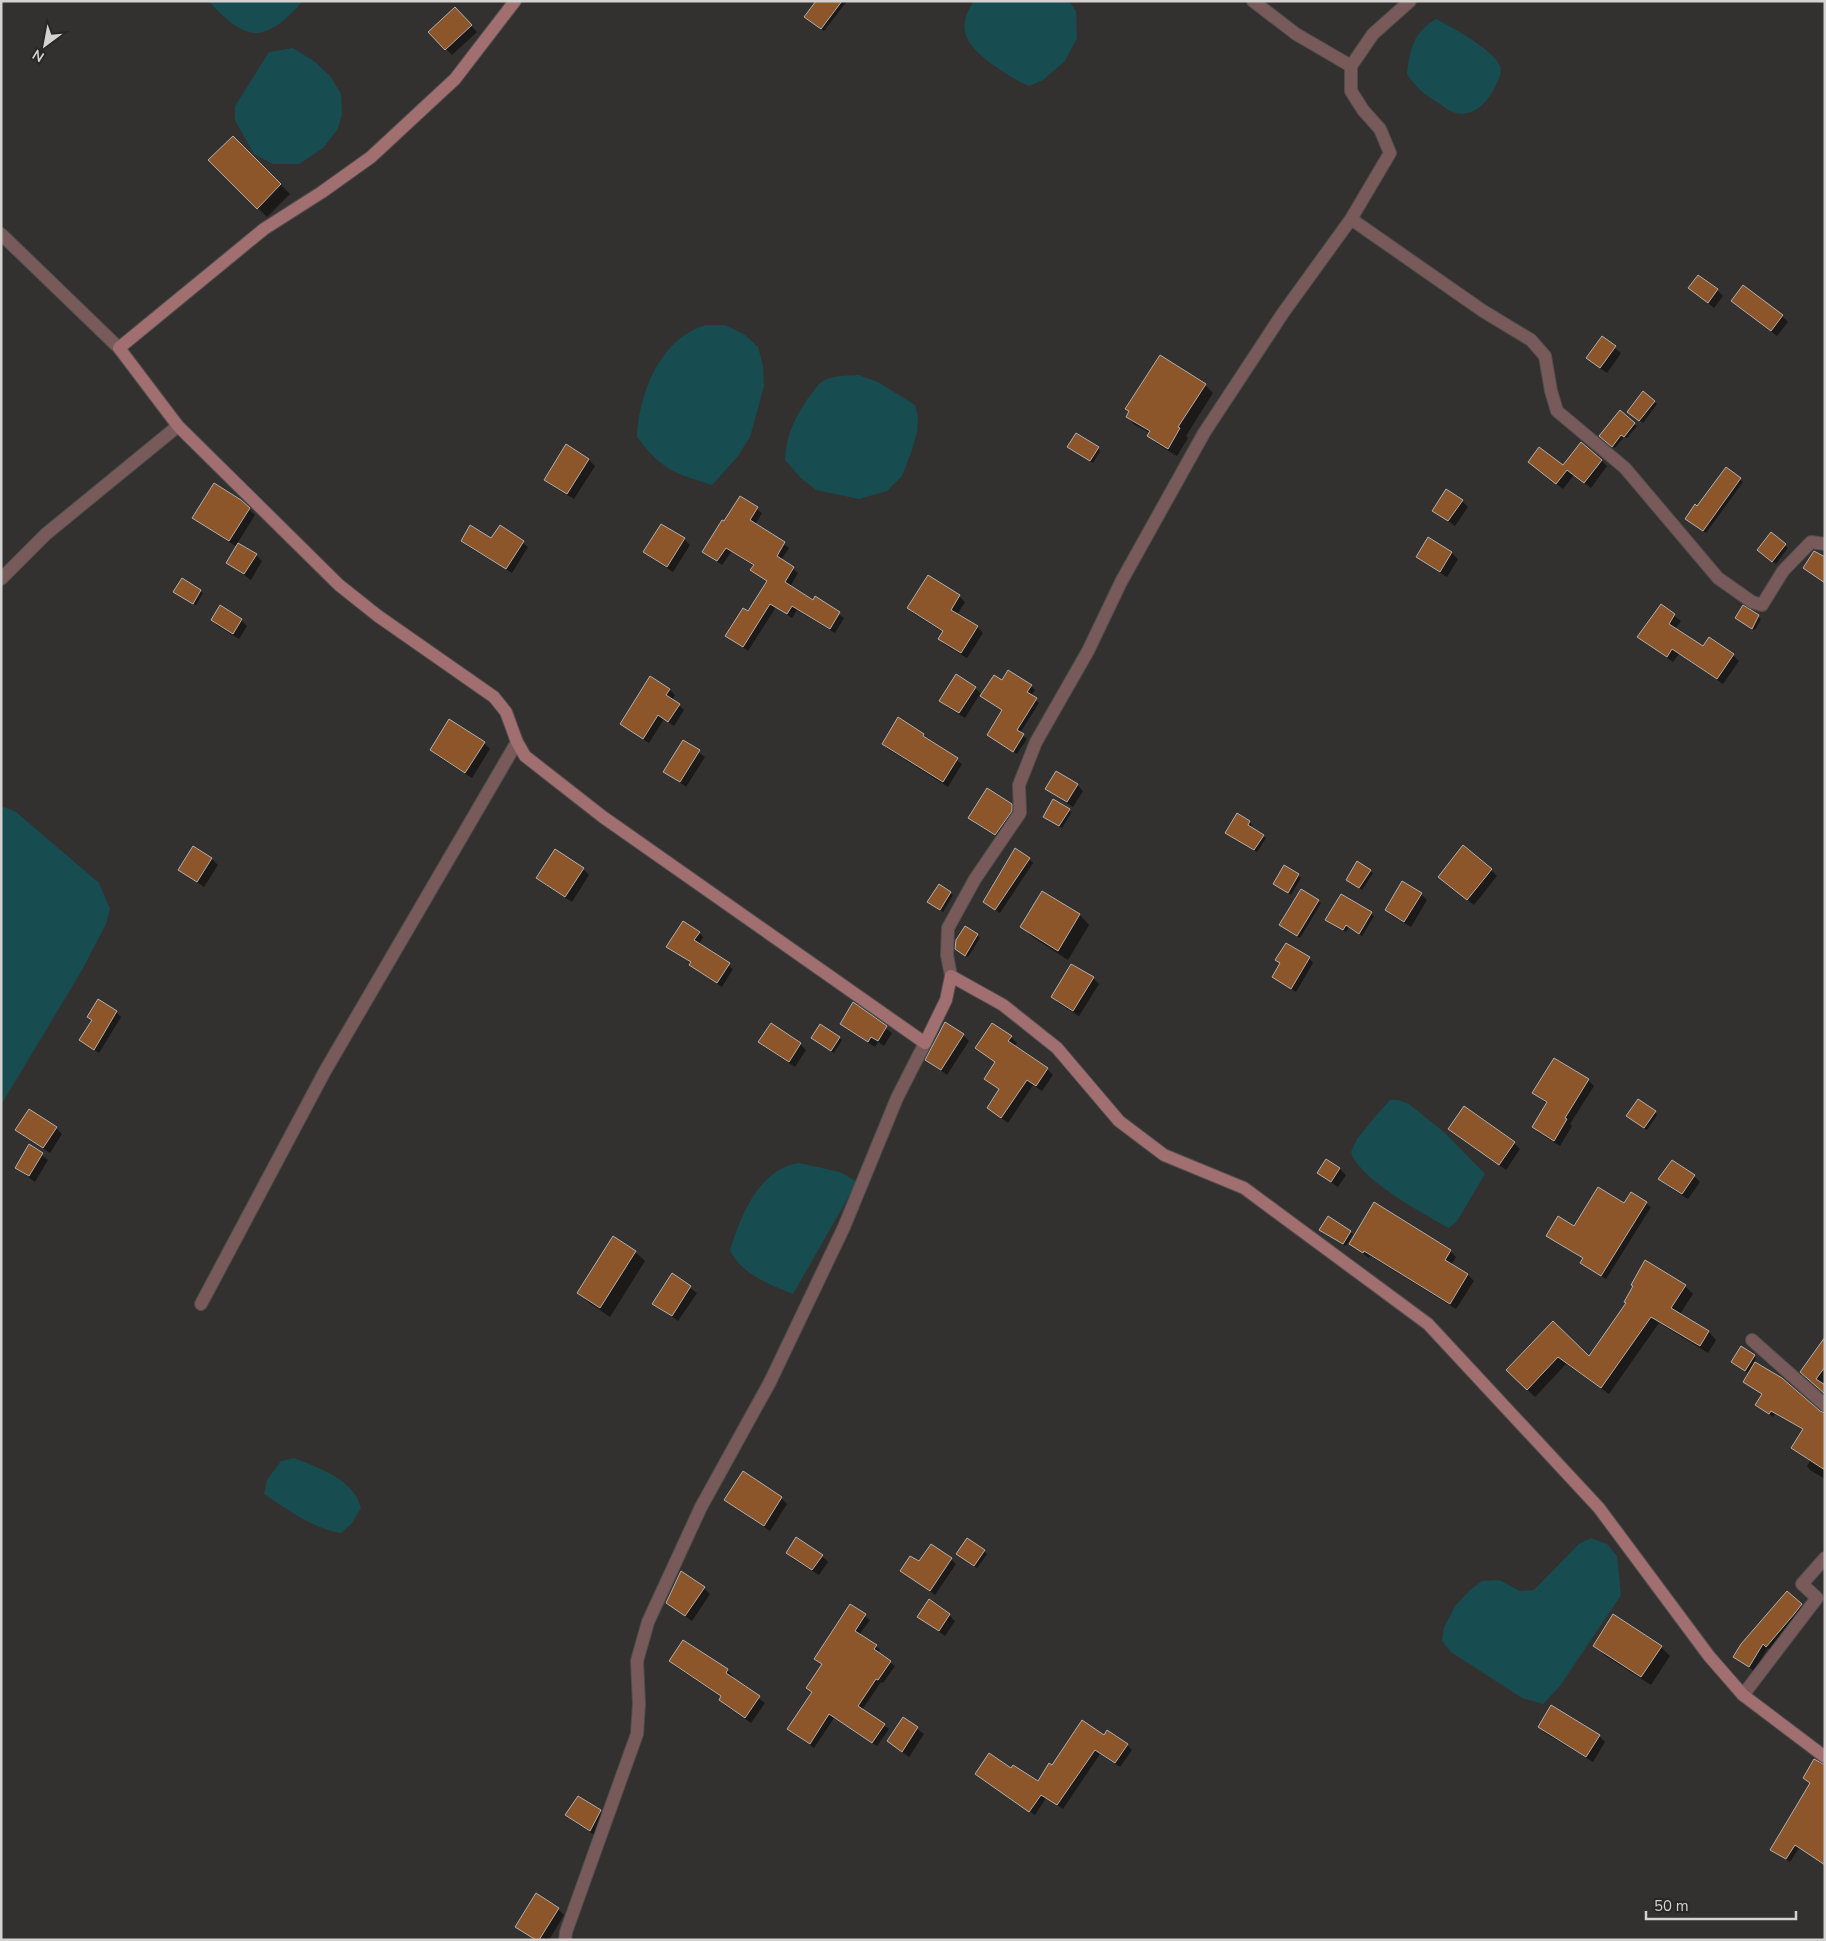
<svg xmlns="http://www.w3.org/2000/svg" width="1826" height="1941" font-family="'Nunito Sans',sans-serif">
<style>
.water{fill:#174d51}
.shadow{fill:#0007}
.building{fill:#8c562a;stroke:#b1afad}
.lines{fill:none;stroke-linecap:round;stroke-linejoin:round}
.street-casing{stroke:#504e4c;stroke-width:14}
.secondary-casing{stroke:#504e4c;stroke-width:14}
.street{stroke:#795a5a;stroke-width:12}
.secondary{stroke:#a16f70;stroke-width:12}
</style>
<rect width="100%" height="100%" fill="#33312f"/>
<path class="water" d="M 209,1 L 303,1 C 292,13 279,27 263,32 C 243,38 221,15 209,1 Z
M 974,1 L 1069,1 L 1076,11 L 1077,38 L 1065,61 L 1043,80 L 1029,86 C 1011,78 967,52 965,31 C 963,21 968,9 974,1 Z
M 1436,19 C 1450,26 1495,51 1500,66 C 1502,73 1498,81 1495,87 C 1487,103 1472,119 1453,112 C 1447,110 1442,105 1437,102 C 1424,95 1415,86 1407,74 C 1410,49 1413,33 1436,19 Z
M 293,48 L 315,62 L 330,76 L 341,94 L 342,115 L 337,130 L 323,148 L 299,164 L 273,164 L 254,154 L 235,120 L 235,106 L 269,52 Z
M 706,325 L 725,325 L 745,335 L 758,347 L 763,366 L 764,386 L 750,437 L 738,456 L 712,485 C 674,473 662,470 637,437 C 639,394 660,338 706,325 Z
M 858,375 L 878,382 L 915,405 L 918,417 L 917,432 L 912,450 L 902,476 L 887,491 L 859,499 L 816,490 L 801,478 L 785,460 C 786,434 797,412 813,392 C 816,388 819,383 823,381 C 834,375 846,376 858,375 Z
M 1,806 L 16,812 L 99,883 L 110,909 L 106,924 L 82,970 L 1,1105 Z
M 1390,1100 L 1398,1100 L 1409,1104 L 1445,1133 L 1485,1174 L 1457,1221 L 1449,1228 C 1424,1214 1359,1179 1351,1152 L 1357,1139 L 1374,1118 Z
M 799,1163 L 840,1172 L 857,1182 L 793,1294 C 770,1285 740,1273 730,1250 C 741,1215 759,1169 799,1163 Z
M 294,1458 C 318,1468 354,1479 361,1508 L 352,1523 L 341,1533 C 312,1528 288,1510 264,1494 L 267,1480 L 281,1461 Z
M 1591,1538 L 1607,1544 L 1617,1556 L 1621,1595 L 1560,1686 L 1543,1704 L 1522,1698 L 1451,1652 L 1442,1641 L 1444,1627 L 1456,1605 L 1470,1590 L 1482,1581 L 1499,1580 L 1520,1591 L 1534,1590 L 1579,1544 Z"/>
<path class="shadow" d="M 822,1 L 847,1 L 824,31 L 811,21 Z
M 455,9 L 477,32 L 452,55 L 429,32 Z
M 233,137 L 290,194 L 267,217 L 210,160 Z
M 1690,288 L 1717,290 L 1723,296 L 1714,308 Z
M 1732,301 L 1782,316 L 1788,322 L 1777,336 Z
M 1602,338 L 1621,353 L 1607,373 L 1594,364 Z
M 1205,385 L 1213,393 L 1186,436 L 1188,438 L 1177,456 L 1157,444 L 1149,436 L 1150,433 L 1135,425 L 1127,417 Z
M 1654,402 L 1657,404 L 1643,423 L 1631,414 Z
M 1634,424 L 1637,426 L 1627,438 L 1624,437 L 1615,448 L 1603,438 Z
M 566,446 L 589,460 L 595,466 L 574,499 L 551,485 L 545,479 Z
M 1098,448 L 1100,451 L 1093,463 L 1071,450 Z
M 1601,460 L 1607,466 L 1591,488 L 1574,475 L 1563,489 L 1536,468 L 1563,467 Z
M 1727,469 L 1743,482 L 1706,533 L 1689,521 Z
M 741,498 L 762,513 L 755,525 L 789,548 L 781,560 L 798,573 L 790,587 L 813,602 L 815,598 L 844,618 L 835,633 L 797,610 L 792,618 L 776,607 L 748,651 L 727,636 L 748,612 L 768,582 L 752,570 L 754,566 L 731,552 L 722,565 L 704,551 Z
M 240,501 L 255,515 L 237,544 L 256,555 L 262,561 L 251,580 L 227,563 L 237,547 L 200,523 L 194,517 Z
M 1462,501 L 1468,507 L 1455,526 L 1434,511 Z
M 500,527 L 528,547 L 512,573 L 467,546 L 462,541 L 491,540 Z
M 1771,534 L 1788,548 L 1776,564 L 1761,553 Z
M 684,539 L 690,545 L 673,572 L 651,558 L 645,552 Z
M 1428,539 L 1452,553 L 1458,559 L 1447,577 L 1423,562 L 1417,556 Z
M 928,577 L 959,596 L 965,602 L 957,615 L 977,627 L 983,633 L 967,658 L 945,645 L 939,639 L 943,632 L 914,614 L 908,608 Z
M 200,591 L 203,593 L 196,605 L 178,594 Z
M 1661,606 L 1681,621 L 1675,629 L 1704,648 L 1733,655 L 1739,661 L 1723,684 L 1679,654 L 1673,662 L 1639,637 Z
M 1743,607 L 1761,619 L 1755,630 L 1736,618 Z
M 212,620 L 241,620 L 247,626 L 239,639 L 218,626 Z
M 650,678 L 670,690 L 675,695 L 672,700 L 684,710 L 674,726 L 664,719 L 649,743 L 621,724 Z
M 1002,682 L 1031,686 L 1035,690 L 1031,696 L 1039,703 L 1020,733 L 1027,739 L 1017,754 L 988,735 L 1003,710 L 980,694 L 965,718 L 947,707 L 941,701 L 975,688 L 982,695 Z
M 450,721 L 484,743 L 490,749 L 472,778 L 437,756 L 431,750 Z
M 924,735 L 928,741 L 962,764 L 948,787 L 888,749 L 883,744 Z
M 684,742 L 705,757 L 686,787 L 665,771 Z
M 1077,785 L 1083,791 L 1073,807 L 1053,794 L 1047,788 Z
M 1011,805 L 1017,811 L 1002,840 L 976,824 L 970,818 Z
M 1069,810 L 1071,813 L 1062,828 L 1044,817 Z
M 1238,814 L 1250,822 L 1252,825 L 1250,828 L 1266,838 L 1257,852 L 1229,835 Z
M 193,848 L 212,859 L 218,865 L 204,887 L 180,870 Z
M 555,851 L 583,869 L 589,875 L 572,902 L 544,884 L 538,878 Z
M 1029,859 L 1033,863 L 1000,913 L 988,906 L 984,902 Z
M 1285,867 L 1301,878 L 1291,895 L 1277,886 Z
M 1491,870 L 1497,876 L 1474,905 L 1445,882 Z
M 1370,871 L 1373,873 L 1362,890 L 1347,880 Z
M 939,886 L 953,895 L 943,912 L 928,902 Z
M 1043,893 L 1080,915 L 1089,925 L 1068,960 L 1031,936 L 1022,926 Z
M 1421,894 L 1427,900 L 1411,927 L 1392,916 L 1386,910 Z
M 1341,896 L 1374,916 L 1362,936 L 1349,927 L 1346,932 L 1329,922 Z
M 1318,901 L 1321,903 L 1300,938 L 1280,925 Z
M 965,927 L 980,938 L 968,957 L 960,952 Z
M 699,933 L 703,937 L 699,944 L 733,969 L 722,987 L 695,969 L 690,965 L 691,963 L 668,947 Z
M 1309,958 L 1313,963 L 1296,992 L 1273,977 Z
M 1093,978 L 1099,984 L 1079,1016 L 1058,1003 L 1052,997 Z
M 853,1004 L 892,1033 L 884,1046 L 878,1042 L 875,1047 L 847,1029 L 841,1023 Z
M 116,1012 L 121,1017 L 99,1053 L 80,1040 L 92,1021 L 88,1017 Z
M 771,1025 L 800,1044 L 806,1050 L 795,1067 L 766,1048 L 760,1042 Z
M 963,1035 L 969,1041 L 947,1075 L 927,1060 Z
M 1011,1037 L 1017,1043 L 1014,1047 L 1047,1069 L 1053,1075 L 1042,1091 L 1033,1085 L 1008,1123 L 988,1108 L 1000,1090 L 985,1079 L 996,1063 L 977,1048 Z
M 839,1038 L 842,1040 L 834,1053 L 815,1041 Z
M 1588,1080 L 1594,1086 L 1570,1124 L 1572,1126 L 1560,1146 L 1539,1133 L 1533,1127 L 1547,1104 L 1533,1093 Z
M 1655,1112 L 1657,1115 L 1647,1130 L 1630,1118 Z
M 56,1128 L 62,1134 L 50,1153 L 23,1136 L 17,1130 Z
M 1450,1129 L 1514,1143 L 1520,1149 L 1506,1170 Z
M 30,1146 L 48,1160 L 35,1182 L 16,1168 Z
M 1340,1169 L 1346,1175 L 1338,1187 L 1318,1173 Z
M 1694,1176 L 1700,1182 L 1688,1199 L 1666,1185 L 1660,1179 Z
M 1631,1193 L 1651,1207 L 1606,1279 L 1586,1267 L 1581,1263 L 1584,1259 L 1548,1236 L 1575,1227 L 1624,1204 Z
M 1328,1218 L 1353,1234 L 1346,1246 L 1324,1232 Z
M 1350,1244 L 1450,1251 L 1456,1257 L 1451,1265 L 1468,1275 L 1474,1281 L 1456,1309 L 1370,1256 L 1369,1258 Z
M 635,1252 L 645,1261 L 610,1317 L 588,1302 L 578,1293 Z
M 672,1275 L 697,1293 L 678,1321 L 654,1304 Z
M 1685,1286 L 1693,1294 L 1680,1314 L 1709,1332 L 1716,1340 L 1708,1353 L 1659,1323 L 1609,1394 L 1566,1364 L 1535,1397 L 1508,1370 L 1554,1323 L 1589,1357 L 1627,1304 Z
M 1825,1340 L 1825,1393 L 1802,1372 Z
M 1754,1356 L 1756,1358 L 1748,1373 L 1732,1362 Z
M 1757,1405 L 1825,1414 L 1825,1479 L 1810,1470 L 1807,1466 L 1810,1461 L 1792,1448 L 1804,1430 L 1775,1414 L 1773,1417 Z
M 743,1473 L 781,1498 L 787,1504 L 770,1531 L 732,1505 L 726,1499 Z
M 984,1551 L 987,1554 L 977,1568 L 960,1557 Z
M 787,1553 L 822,1556 L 828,1562 L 819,1575 L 793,1559 Z
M 951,1559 L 956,1564 L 935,1595 L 902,1571 L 919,1563 Z
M 704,1588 L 710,1594 L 692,1621 L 667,1603 Z
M 1787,1592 L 1806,1610 L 1772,1651 L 1768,1648 L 1754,1671 L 1735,1657 Z
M 851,1606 L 870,1620 L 859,1635 L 876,1646 L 880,1650 L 878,1654 L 895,1666 L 883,1683 L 881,1682 L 862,1710 L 889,1729 L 877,1746 L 834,1718 L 814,1748 L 788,1729 L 813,1692 L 823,1665 L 815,1659 Z
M 949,1615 L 955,1621 L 945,1636 L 919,1617 Z
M 684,1641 L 727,1670 L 733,1676 L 732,1679 L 765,1703 L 751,1723 L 726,1706 L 720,1700 L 722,1697 L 676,1667 L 670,1661 Z
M 1595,1645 L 1661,1647 L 1670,1656 L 1651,1685 L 1604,1655 Z
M 1552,1707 L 1599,1736 L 1605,1742 L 1593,1762 L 1545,1733 L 1539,1727 Z
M 903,1719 L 924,1734 L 909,1757 L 888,1741 Z
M 1105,1737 L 1127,1745 L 1132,1750 L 1120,1767 L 1100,1754 L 1063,1809 L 1046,1798 L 1035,1815 L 977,1774 L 1011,1770 L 1038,1783 L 1052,1767 Z
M 1825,1767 L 1799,1848 L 1790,1862 L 1772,1849 Z
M 600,1811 L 606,1817 L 596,1836 L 573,1821 L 567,1815 Z
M 537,1895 L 558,1909 L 564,1915 L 549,1940 L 535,1940 L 517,1926 Z"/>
<path class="building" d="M 816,1 L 842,1 L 821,29 L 804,17 Z
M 455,7 L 472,25 L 445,50 L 428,32 Z
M 233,136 L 281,184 L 257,209 L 208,160 Z
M 1698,275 L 1718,289 L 1708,303 L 1688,288 Z
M 1743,285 L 1783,315 L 1771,331 L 1731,301 Z
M 1602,336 L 1616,346 L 1600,368 L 1586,358 Z
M 1160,355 L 1206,384 L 1178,427 L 1180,428 L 1168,449 L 1147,436 L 1150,431 L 1126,417 L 1129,411 L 1125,409 Z
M 1643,391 L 1655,401 L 1639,421 L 1627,412 Z
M 1620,410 L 1635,423 L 1624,437 L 1621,435 L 1612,447 L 1599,436 Z
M 1076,433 L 1099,447 L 1090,461 L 1067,447 Z
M 1581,442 L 1602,460 L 1584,483 L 1567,470 L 1556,484 L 1528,462 L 1539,447 L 1563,465 Z
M 566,444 L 589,459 L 567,494 L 544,480 Z
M 1726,467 L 1741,478 L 1703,531 L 1685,519 L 1695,504 L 1697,506 Z
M 214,483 L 241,500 L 250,508 L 229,541 L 192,518 Z
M 1446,489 L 1463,500 L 1448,521 L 1432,511 Z
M 740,496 L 758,507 L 750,520 L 785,542 L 777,556 L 794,567 L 785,582 L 813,600 L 815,596 L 840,612 L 830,629 L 792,606 L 787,614 L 770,604 L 743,647 L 725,636 L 743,608 L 748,611 L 767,581 L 750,570 L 754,565 L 726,548 L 717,561 L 702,552 L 722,520 L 724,521 Z
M 661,524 L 685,538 L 667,567 L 643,552 Z
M 470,525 L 491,538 L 500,525 L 524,541 L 506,569 L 461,541 Z
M 1771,532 L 1786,544 L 1772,562 L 1757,550 Z
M 1428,537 L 1452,552 L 1440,572 L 1416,557 Z
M 238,543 L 257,554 L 244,574 L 226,563 Z
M 1814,551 L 1825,557 L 1825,583 L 1803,568 Z
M 928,575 L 960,595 L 951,610 L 978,626 L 961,653 L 938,639 L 943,631 L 907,608 Z
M 182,578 L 201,590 L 193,604 L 173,592 Z
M 1661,604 L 1675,614 L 1669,624 L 1703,646 L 1709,637 L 1734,654 L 1717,679 L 1672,649 L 1667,657 L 1637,637 Z
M 220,605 L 242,619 L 233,634 L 211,620 Z
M 1743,605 L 1759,615 L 1752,629 L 1735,618 Z
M 1008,670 L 1032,685 L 1027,692 L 1037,698 L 1017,730 L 1024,734 L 1013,752 L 987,735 L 1002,710 L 980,696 L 994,675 L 1002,680 Z
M 956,674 L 976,687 L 959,713 L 939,701 Z
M 650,676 L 670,689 L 666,695 L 680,704 L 668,722 L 658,715 L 643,739 L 620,724 Z
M 898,717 L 924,734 L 923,736 L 958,758 L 943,782 L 882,744 Z
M 449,719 L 485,742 L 465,773 L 430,750 Z
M 683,740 L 700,750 L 680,782 L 663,772 Z
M 1056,771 L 1078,784 L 1067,802 L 1045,789 Z
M 987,788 L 1012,804 L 1012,811 L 995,835 L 968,818 Z
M 1053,799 L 1070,809 L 1059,826 L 1043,817 Z
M 1237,813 L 1250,821 L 1248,825 L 1264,835 L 1254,850 L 1225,833 Z
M 1463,845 L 1492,869 L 1467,900 L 1438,877 Z
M 193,846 L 212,858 L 197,882 L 178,870 Z
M 1015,848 L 1030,858 L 995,910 L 983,902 Z
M 555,849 L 584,868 L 565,897 L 536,878 Z
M 1357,861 L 1371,870 L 1359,888 L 1346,880 Z
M 1284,865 L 1299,874 L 1288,893 L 1273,884 Z
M 1402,881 L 1422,893 L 1404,922 L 1385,910 Z
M 939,884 L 951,892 L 940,910 L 927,902 Z
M 1301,889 L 1319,900 L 1297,936 L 1279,925 Z
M 1042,891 L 1080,914 L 1058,951 L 1020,927 Z
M 1341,894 L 1372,912 L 1359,934 L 1346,925 L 1343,930 L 1325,920 Z
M 683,921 L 700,932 L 694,940 L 730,963 L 717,983 L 689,965 L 691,962 L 666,947 Z
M 965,926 L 978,934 L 965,956 L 955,949 L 956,940 Z
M 1286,943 L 1310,957 L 1291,989 L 1272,977 L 1280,963 L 1275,960 Z
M 1071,964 L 1094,977 L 1073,1011 L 1051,997 Z
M 98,999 L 117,1011 L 94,1050 L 79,1040 L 92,1020 L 87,1017 Z
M 853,1002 L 887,1026 L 878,1041 L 871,1037 L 868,1042 L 840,1024 Z
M 945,1022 L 964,1034 L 941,1070 L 925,1060 Z
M 771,1023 L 801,1043 L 789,1062 L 758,1042 Z
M 992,1023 L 1012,1036 L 1008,1041 L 1048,1068 L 1036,1086 L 1027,1080 L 1001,1118 L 987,1108 L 999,1089 L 984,1079 L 995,1062 L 975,1048 Z
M 820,1024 L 840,1037 L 831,1051 L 811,1038 Z
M 1554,1058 L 1589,1079 L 1565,1118 L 1567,1119 L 1554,1141 L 1532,1127 L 1547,1102 L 1532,1093 Z
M 1638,1099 L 1656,1111 L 1644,1128 L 1626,1116 Z
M 1464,1106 L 1515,1142 L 1499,1165 L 1448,1129 Z
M 29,1109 L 57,1127 L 43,1148 L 15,1130 Z
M 29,1144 L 43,1153 L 29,1176 L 15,1168 Z
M 1326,1159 L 1340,1168 L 1331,1182 L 1317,1173 Z
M 1672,1160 L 1695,1175 L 1682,1194 L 1658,1179 Z
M 1598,1187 L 1624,1203 L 1631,1192 L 1647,1202 L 1601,1276 L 1580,1263 L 1583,1258 L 1546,1236 L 1558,1216 L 1574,1226 Z
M 1374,1202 L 1451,1250 L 1445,1260 L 1468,1274 L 1450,1304 L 1364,1251 L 1363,1253 L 1349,1244 Z
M 1328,1216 L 1351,1231 L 1343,1244 L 1319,1230 Z
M 613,1236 L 636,1251 L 600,1308 L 577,1293 Z
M 1645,1260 L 1686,1285 L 1671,1308 L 1709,1331 L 1700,1346 L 1651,1317 L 1601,1388 L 1558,1357 L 1527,1390 L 1506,1370 L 1553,1321 L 1589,1356 L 1626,1303 L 1624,1302 L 1633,1286 L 1631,1285 Z
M 672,1273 L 691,1286 L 672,1316 L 652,1304 Z
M 1825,1337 L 1825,1367 L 1816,1379 L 1825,1385 L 1825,1394 L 1800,1372 Z
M 1741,1346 L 1755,1355 L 1745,1371 L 1731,1362 Z
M 1755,1362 L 1782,1378 L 1820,1411 L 1825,1413 L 1825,1470 L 1791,1448 L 1803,1429 L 1771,1411 L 1769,1414 L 1755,1405 L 1762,1394 L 1743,1382 Z
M 743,1471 L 782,1497 L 764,1526 L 724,1500 Z
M 796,1537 L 823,1555 L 812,1570 L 786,1553 Z
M 967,1538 L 985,1550 L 974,1566 L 956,1554 Z
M 931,1544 L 952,1558 L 930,1591 L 900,1571 L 910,1556 L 919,1561 Z
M 681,1571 L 705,1587 L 685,1616 L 666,1603 Z
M 1787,1591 L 1802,1604 L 1795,1613 L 1766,1647 L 1763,1644 L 1749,1667 L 1733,1657 L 1741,1644 Z
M 929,1599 L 950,1614 L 939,1631 L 917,1617 Z
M 850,1604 L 866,1614 L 855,1631 L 877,1645 L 874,1649 L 891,1661 L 878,1680 L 876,1679 L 858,1706 L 885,1724 L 872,1743 L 829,1714 L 810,1744 L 787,1729 L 812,1692 L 806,1688 L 822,1664 L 814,1659 Z
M 1613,1614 L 1662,1646 L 1641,1677 L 1593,1646 Z
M 683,1640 L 728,1669 L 726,1673 L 760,1696 L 745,1718 L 719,1700 L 721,1696 L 669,1661 Z
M 1551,1705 L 1600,1735 L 1586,1757 L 1538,1727 Z
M 903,1717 L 918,1727 L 902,1752 L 887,1741 Z
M 1082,1720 L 1104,1735 L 1107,1730 L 1128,1744 L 1115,1763 L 1095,1750 L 1057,1805 L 1041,1795 L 1029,1812 L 975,1774 L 989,1753 L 1011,1768 L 1013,1765 L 1038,1781 L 1049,1763 L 1052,1765 Z
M 1814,1759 L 1825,1765 L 1825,1865 L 1795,1845 L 1786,1859 L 1770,1850 L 1810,1783 L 1803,1778 Z
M 578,1796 L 601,1810 L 590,1831 L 565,1815 Z
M 536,1893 L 559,1908 L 539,1940 L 536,1940 L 515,1927 Z"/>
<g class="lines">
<defs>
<path id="street" d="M 1253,1 L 1296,34 L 1351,66
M 1351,219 L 1483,311 L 1531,340 L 1545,356 L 1551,391 L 1557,411 L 1625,468 L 1718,578 L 1752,602 L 1762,605 L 1783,571 L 1811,542 L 1825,544
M 1,234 L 119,348
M 1,579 L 46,534 L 178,426
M 951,976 L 947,955 L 948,928 L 975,879 L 1020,813 L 1019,785 L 1036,742 L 1088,651 L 1121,582 L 1204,433 L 1283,313 L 1351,219 L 1390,153 L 1380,129 L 1363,110 L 1351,91 L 1351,66 L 1373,34 L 1410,1
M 201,1304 L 325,1071 L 517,742
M 1752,1340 L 1825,1405
M 1743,1695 L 1817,1598 L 1802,1584 L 1825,1558
M 565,1940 L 566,1932 L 637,1734 L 639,1704 L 637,1661 L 648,1622 L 701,1507 L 770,1382 L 844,1227 L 897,1098 L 925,1043"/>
<path id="secondary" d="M 515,1 L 455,79 L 371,157 L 322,192 L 264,229 L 119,348 L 178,426 L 339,585 L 378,616 L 494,697 L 506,712 L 517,742 L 525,756 L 603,817 L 925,1043 L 946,1000 L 951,976 L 1003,1005 L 1057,1048 L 1119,1121 L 1164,1155 L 1244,1188 L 1428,1324 L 1599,1508 L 1709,1656 L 1743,1695 L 1825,1757"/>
</defs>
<use href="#street" class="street-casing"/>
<use href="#secondary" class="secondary-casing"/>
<use href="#street" class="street"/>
<use href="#secondary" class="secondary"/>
</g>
<rect width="1826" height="1941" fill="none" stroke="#d4d3d2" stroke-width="5"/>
<g transform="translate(45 45) rotate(212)" stroke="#292725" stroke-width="4" paint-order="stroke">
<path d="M0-4L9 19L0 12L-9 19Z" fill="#d4d3d2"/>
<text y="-8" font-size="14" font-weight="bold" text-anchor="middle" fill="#d4d3d2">N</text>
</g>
<path d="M1646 1911v8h150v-8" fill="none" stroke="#d4d3d2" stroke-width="2.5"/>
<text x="1654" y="1911" font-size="15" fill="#d4d3d2" stroke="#292725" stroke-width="4" paint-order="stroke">50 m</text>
</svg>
